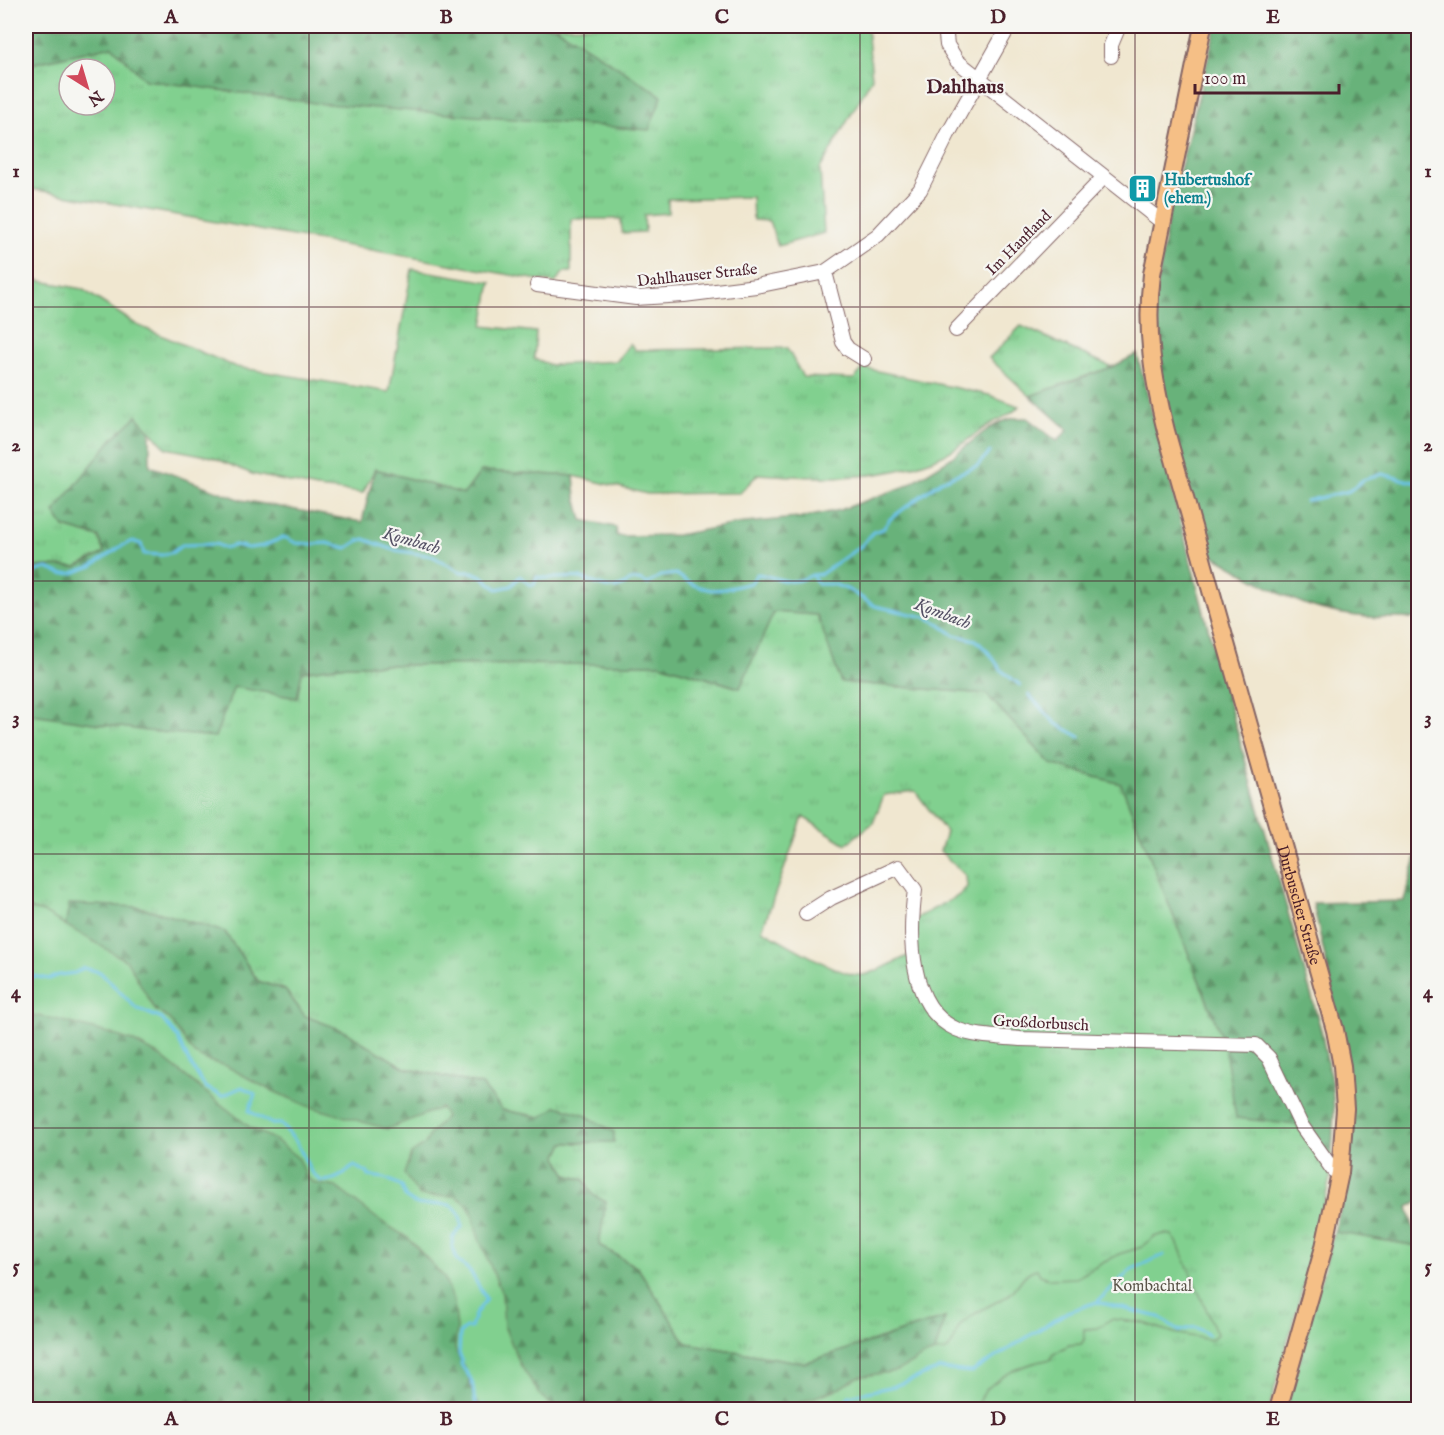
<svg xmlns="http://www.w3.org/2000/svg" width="1444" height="1435" font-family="'IM FELL English',serif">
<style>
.grass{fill:url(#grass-tufts);stroke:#66785d;stroke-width:1.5;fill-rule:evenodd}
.forest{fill:url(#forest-firs);stroke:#596852;stroke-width:1.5}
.park{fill:#81d08f;stroke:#66785d;stroke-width:1.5}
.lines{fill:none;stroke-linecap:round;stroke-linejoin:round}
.stream{stroke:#6ac3e8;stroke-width:3}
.minor-casing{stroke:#846565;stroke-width:16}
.major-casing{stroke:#846565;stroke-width:20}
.minor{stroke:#fff;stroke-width:14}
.major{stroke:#f5bf86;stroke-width:16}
.grid{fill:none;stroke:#4a1f2b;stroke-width:1.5;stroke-opacity:0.55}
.labels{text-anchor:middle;stroke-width:4.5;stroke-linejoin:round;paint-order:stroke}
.culture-label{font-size:16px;font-weight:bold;fill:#0d838f;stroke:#f6f6f2;text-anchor:start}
.street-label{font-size:16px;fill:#4a1f2b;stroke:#f6f6f2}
.park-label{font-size:16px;fill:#5a5449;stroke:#f6f6f2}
.water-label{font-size:18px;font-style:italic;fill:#545064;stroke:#f6f6f2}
.quarter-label{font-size:20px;font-weight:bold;fill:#4a1f2b;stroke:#f6f6f2}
.neatline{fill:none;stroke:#4a1f2b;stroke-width:2}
.grid-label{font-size:20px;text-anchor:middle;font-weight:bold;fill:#4a1f2b}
</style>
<defs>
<pattern id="grass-tufts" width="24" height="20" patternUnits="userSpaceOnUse" patternTransform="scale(1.5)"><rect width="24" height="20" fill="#81d08f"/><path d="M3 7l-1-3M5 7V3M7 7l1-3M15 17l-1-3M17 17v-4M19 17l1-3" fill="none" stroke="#71b27c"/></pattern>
<pattern id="forest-firs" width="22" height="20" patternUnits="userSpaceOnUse" patternTransform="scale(1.5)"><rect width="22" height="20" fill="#68b27a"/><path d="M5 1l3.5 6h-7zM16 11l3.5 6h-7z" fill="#589064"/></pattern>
</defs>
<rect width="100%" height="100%" fill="#f6f6f2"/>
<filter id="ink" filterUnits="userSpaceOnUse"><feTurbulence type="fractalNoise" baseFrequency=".0167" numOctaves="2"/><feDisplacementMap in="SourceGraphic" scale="12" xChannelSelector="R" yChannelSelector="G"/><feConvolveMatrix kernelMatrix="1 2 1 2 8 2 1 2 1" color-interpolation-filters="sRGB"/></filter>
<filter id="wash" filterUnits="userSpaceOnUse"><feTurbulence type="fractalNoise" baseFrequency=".008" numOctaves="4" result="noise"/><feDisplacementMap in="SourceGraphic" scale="24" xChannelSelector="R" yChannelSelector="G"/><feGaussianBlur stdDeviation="1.35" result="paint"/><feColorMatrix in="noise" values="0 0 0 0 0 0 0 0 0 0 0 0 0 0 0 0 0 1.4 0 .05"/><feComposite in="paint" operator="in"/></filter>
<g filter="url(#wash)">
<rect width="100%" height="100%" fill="#f0e7d0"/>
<path class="grass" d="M 546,26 L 867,26 L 872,78 L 820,169 L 824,233 L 778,246 L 769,221 L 753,220 L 752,197 L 668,199 L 668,213 L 644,215 L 645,232 L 622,233 L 621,219 L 571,219 L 571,272 L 564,272 L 555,283 L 26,188 L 26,65 L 112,46 L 146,80 L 556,27 ZM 69,69 L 105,69 L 105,105 L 69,105 Z
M 412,269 L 491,282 L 483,326 L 536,332 L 534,359 L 551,365 L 617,361 L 630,343 L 635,350 L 787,348 L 803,377 L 854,379 L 864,368 L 989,395 L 1019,406 C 1012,416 999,418 989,425 C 975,433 962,446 947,453 C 886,483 824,478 758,474 L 740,493 L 647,494 L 574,476 L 482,471 L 464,494 L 375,469 L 363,493 L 317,488 L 252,474 L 212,457 L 166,448 L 137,416 L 64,527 L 99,537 L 104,553 L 76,567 L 47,566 L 26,568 L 26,278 L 82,289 L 137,325 L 236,367 L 389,392 Z
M 1021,326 L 1112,367 L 1030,396 L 989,358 Z
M 774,612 L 818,615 L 841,682 L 986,694 L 1051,764 L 1121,784 L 1224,1043 L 1297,1125 L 1331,1174 L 1314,1246 L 1269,1409 L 871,1409 L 945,1318 L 804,1363 L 686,1343 L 638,1268 L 599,1245 L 593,1195 L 584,1180 L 567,1175 L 557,1158 L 564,1143 L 614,1142 L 541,1117 L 502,1110 L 482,1085 L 405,1068 L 344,1031 L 305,1016 L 285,990 L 258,981 L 225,932 L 140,907 L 26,982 L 26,711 L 233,686 L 297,698 L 301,672 L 347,665 L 660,664 L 739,688 ZM 915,791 L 946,832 L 940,851 L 966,876 L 967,887 L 958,896 L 913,920 L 914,953 C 900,959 876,973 863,975 C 841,978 784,941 762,930 L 803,817 L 846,844 L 873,823 L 884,795 Z
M 1334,1232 L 1418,1246 L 1418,1409 L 1286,1410 Z"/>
<path class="forest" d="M 26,26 L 546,26 L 556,27 L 662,96 L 649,130 L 315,103 L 145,80 L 112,46 L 26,65 Z
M 1216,26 L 1418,26 L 1418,618 C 1375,619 1331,617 1290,598 C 1261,585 1233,566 1204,550 L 1162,396 L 1152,319 L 1168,218 Z
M 1137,354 L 1207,624 L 1321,1030 L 1332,1086 L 1334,1111 L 1332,1152 L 1331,1159 L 1297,1125 L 1236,1118 L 1224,1043 L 1121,784 L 1051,764 L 986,694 L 841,682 L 817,615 L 774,612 L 740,688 L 660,664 L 347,665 L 302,672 L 297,698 L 234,687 L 215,737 L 147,731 L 26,713 L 26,568 L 47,566 L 76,567 L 104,553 L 99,537 L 64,527 L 54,512 L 113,438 L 137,416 L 150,432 L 150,466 L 242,500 L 362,522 L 375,469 L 464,494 L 481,471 L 574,476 L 576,497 L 582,520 L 616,527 L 617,536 L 677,535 L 736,524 L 806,517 L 840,510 L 906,486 L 948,460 L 988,429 L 1003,421 L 1014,418 L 1027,418 L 1057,441 L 1068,430 L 1030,396 L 1112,367 Z
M 1418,850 L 1418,1201 L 1408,1207 L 1418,1246 L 1334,1232 L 1344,1196 L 1349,1166 L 1333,993 L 1313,903 L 1404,901 Z
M 69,904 L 140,907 L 225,932 L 258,981 L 285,990 L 305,1016 L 344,1031 L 405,1068 L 482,1085 L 502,1110 L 541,1117 L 557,1106 L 583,1114 L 614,1132 L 614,1142 L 564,1143 L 557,1158 L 567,1175 L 584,1180 L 593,1195 L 606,1202 L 599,1245 L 638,1268 L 686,1343 L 804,1363 L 945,1318 L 927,1379 L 871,1409 L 26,1410 L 26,982 L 60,959 Z"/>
<path class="park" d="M 26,908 L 43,912 L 127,961 L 155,1010 L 169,1019 L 194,1054 L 208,1061 L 226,1066 L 268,1089 L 308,1106 L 387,1129 L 441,1108 L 446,1117 L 430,1134 L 425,1144 L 411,1154 L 404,1174 L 420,1196 L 455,1196 L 466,1203 L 473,1215 L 478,1236 L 502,1294 L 504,1326 L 521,1366 L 541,1396 L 556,1409 L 484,1409 L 474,1399 L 468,1375 L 455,1349 L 457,1328 L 454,1302 L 444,1277 L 408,1238 L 379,1220 L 336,1187 L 315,1183 L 307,1178 L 299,1159 L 277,1141 L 251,1128 L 160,1056 L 132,1041 L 108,1033 L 55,1019 L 26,1014 Z
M 1164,1234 L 1172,1235 L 1177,1242 L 1217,1334 L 1211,1340 L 1174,1333 L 1144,1323 L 1111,1319 L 1098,1328 L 1084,1329 L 1084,1340 L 1081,1344 L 1069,1345 L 1052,1355 L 1051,1359 C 1029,1363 1004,1372 987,1389 C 982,1394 979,1403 975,1409 L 757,1409 L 796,1404 L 840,1388 L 857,1377 L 897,1371 L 926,1355 L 936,1352 L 946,1351 C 955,1345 954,1336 959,1327 C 967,1315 994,1304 1007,1296 C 1019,1289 1021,1272 1037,1269 L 1040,1275 L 1051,1279 L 1076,1278 L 1119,1254 L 1142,1247 L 1154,1237 Z"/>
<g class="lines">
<path class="stream" d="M 1306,501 L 1349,491 L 1363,480 L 1382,474 L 1413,482 L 1418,480
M 26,574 L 47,568 L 62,574 L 73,573 L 92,566 L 120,547 L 132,541 L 141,544 L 144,554 L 162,555 L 173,552 L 182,545 L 215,544 L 225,548 L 236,545 L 248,548 L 263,546 L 284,537 L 296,543 L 312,544 L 327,543 L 347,548 L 358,541 L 364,539 L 394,550 L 432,556 L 461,572 L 472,572 L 482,576 L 497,589 L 511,586 L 520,576 L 529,584 L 534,585 L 537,577 C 553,580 568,576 581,578 C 592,581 601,588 613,588 C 630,587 628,573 648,584 L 660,576 L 676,574 C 707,596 716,591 751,583 L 757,574 C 780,577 788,588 812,575 L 818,584 L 833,584 L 849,590 L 875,606 L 925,617 L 936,622 L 954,635 L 976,640 L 990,654 L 1002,671 L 1020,685
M 813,575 L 821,574 L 861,546 L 873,532 L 883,529 L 890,519 L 941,481 L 977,466 L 990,452
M 1029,695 L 1055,723 L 1080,737
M 26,979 L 34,976 L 49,979 L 59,975 L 75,973 L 83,968 L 100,972 L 136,1008 L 162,1019 L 177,1037 L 188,1060 L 205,1087 L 222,1096 L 242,1087 L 255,1094 L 249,1111 L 272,1124 L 281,1124 L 297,1143 L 311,1172 L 321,1181 C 335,1181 343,1175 354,1166 L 367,1172 L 369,1176 L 385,1178 L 402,1186 L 405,1197 C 408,1199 413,1203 417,1204 C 436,1209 459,1192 462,1227 L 453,1237 L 452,1245 L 455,1253 L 457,1260 L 470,1271 L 486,1299 L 475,1315 L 471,1328 L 466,1328 L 460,1333 L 459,1354 L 462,1360 L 461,1364 C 464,1371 470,1375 472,1382 C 475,1391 472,1400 478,1407 L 484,1405 L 491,1410
M 1097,1302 L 1132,1269 L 1164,1255
M 840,1410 L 849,1396 L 894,1386 L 940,1369 L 972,1372 L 1067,1312 L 1097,1302 L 1159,1317 L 1179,1331 L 1195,1327 L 1209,1335"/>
</g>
</g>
<g filter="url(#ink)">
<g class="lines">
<defs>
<path id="minor" d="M 945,26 L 947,45 L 957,61 L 1162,222
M 1111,56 L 1111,45 L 1119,26
M 825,272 L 843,342 L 848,349 L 864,359
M 537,285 L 636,298 L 684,295 L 756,286 L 825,272 L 878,235 L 920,190 L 948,134 L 1009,26
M 956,330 L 1104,177
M 806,914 L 831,898 L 898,867 L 915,890 C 909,933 908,1008 956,1029 C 975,1037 999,1037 1020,1039 L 1256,1045 L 1269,1058 L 1301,1125 L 1333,1170 L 1340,1173"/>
<g id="major">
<path id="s1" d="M 1203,26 L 1152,274 C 1145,330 1153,378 1166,431 L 1335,1030 L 1342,1066 L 1345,1109 L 1340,1173 L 1324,1247 L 1278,1410"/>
</g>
</defs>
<use href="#minor" class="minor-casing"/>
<use href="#major" class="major-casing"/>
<use href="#minor" class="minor"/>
<use href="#major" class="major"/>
</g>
</g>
<path class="grid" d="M 309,26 L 309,1410M 584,26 L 584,1410M 860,26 L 860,1410M 1135,26 L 1135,1410M 26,307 L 1418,307M 26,581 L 1418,581M 26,854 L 1418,854M 26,1128 L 1418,1128"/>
<defs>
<symbol id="building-square" viewBox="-11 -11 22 22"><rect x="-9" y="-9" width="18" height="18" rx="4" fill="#0f9aa8" stroke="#f6f6f2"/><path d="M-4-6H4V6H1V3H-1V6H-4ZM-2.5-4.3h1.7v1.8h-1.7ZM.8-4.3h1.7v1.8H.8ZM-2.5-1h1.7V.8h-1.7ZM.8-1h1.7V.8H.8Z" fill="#fff"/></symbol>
</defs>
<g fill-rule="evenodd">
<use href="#building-square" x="1126" y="172" width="33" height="33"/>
</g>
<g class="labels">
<g class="culture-label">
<text x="1164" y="185">Hubertushof<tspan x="1164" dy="18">(ehem.)</tspan></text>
</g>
<g class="street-label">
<text transform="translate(1018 242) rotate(-45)" y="6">Im Hanfland</text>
<text transform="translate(697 274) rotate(-6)" y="6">Dahlhauser Straße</text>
<text dy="6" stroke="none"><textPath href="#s1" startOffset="904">Durbuscher Straße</textPath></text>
<text transform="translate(1041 1022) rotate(3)" y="6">Großdorbusch</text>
</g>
<g class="park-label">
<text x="1152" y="1291">Kombachtal</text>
</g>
<g class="water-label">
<text transform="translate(412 540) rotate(16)" y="6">Kombach</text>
<text transform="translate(943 613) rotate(21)" y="6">Kombach</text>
</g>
<g class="quarter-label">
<text x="965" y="93">Dahlhaus</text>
</g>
</g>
<rect width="1444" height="1435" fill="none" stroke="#f6f6f2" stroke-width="66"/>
<g transform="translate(87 87) rotate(143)"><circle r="28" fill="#f6f6f2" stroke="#b1a0a2" stroke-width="1.5"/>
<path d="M0-4.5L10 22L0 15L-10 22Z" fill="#d1495b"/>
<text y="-9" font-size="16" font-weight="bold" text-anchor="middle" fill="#4a1f2b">N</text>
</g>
<path d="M1195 84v9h144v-9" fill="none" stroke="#4a1f2b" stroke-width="3"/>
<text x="1204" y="84" font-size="18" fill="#4a1f2b" stroke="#f6f6f2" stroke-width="4.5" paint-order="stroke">100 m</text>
<rect x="33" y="33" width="1378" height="1369" class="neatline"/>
<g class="grid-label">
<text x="171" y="23">A</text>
<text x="446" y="23">B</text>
<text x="722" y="23">C</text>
<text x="998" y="23">D</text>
<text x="1273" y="23">E</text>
<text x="16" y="177">1</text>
<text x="1428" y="177">1</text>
<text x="16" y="451">2</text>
<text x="1428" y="451">2</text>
<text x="16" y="724">3</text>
<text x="1428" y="724">3</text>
<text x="16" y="998">4</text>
<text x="1428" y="998">4</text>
<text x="16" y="1272">5</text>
<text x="1428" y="1272">5</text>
<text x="171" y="1425">A</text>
<text x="446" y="1425">B</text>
<text x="722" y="1425">C</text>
<text x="998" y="1425">D</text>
<text x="1273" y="1425">E</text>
</g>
</svg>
